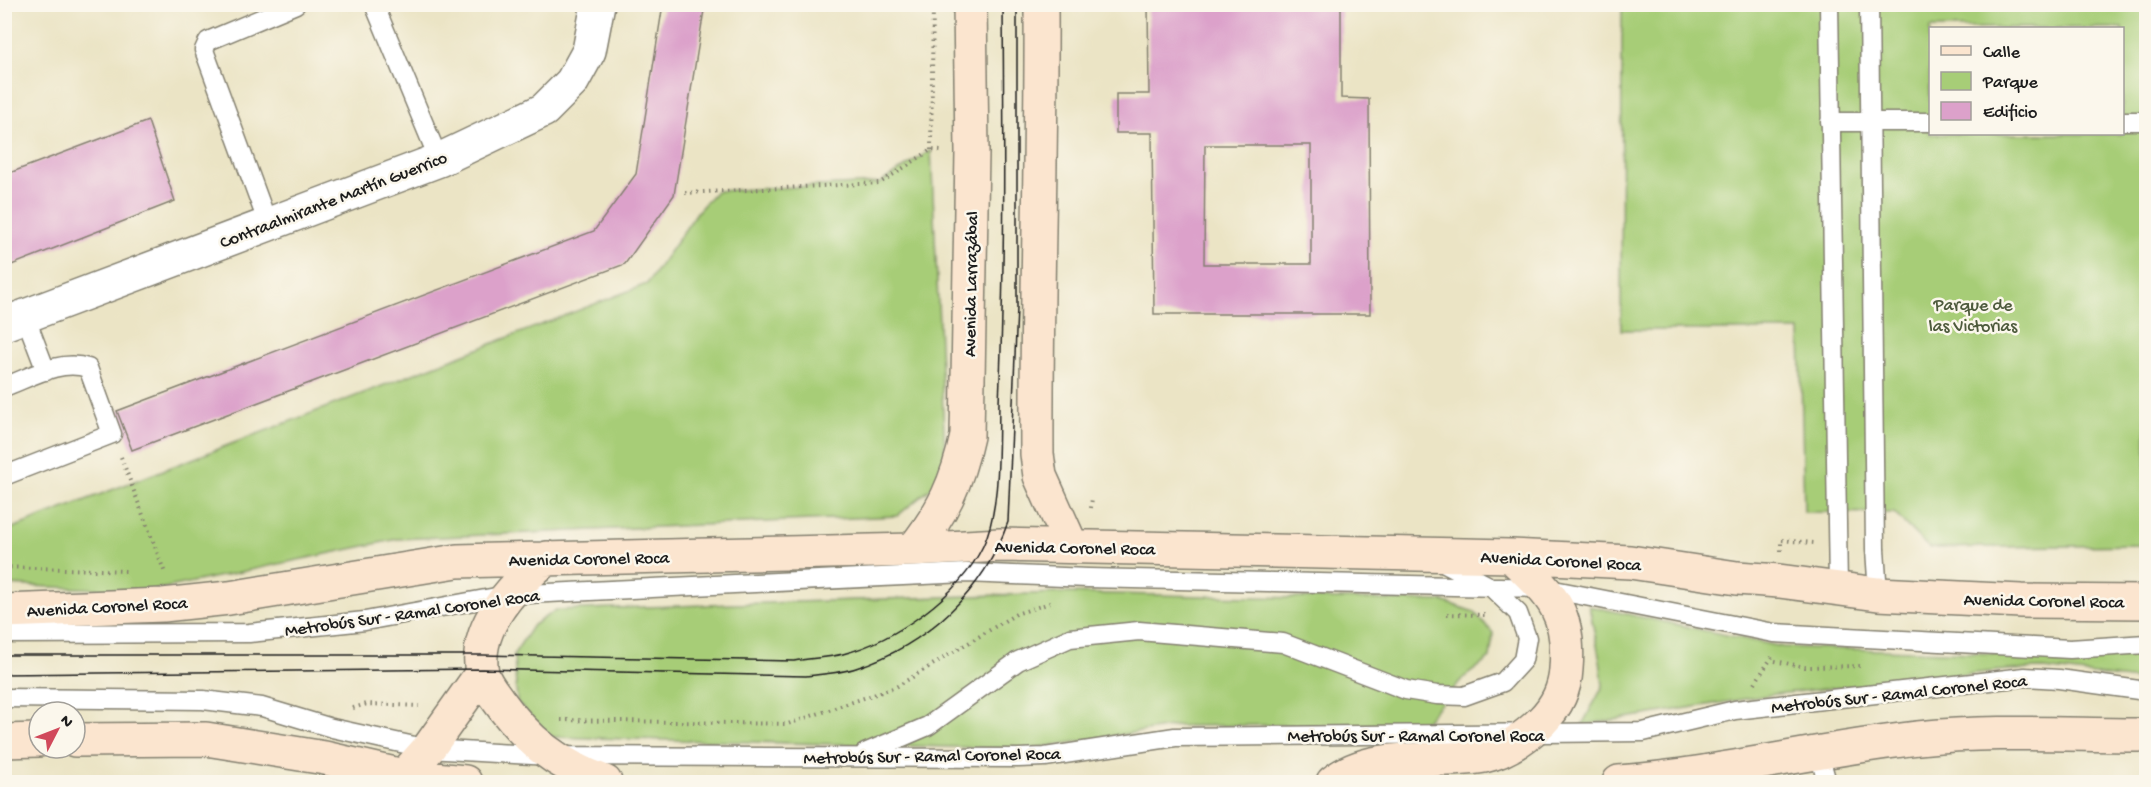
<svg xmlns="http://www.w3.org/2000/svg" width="2151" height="787" font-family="'Gochi Hand',sans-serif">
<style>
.green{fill:#a7cd77;stroke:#62744a;stroke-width:1.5;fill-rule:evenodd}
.building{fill:#dca1ca;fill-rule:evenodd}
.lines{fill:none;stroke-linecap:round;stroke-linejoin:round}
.service-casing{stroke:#848070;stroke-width:21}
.minor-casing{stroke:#848070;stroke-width:36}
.secondary-casing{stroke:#848070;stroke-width:36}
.path{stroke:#848070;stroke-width:4;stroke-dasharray:1.5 4.5;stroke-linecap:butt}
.service{stroke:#fff;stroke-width:18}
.minor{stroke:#fff;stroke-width:33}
.secondary{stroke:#fbe5cf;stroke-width:33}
.tram{stroke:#1c1c1c;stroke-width:1.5}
.labels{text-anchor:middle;stroke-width:5;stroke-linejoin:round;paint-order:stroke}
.street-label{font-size:18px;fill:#1c1c1c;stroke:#fbf7ec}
.park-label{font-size:18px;fill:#4d5a3c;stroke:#fbf7ec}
</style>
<rect width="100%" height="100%" fill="#fbf7ec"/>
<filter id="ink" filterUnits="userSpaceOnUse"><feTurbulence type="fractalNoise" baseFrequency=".0167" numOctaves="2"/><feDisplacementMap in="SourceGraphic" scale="12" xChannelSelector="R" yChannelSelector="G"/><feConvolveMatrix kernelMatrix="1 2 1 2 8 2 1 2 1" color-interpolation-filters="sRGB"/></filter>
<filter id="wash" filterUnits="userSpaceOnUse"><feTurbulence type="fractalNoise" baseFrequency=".008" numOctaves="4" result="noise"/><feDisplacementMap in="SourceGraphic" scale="24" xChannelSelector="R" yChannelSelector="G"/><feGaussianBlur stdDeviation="1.35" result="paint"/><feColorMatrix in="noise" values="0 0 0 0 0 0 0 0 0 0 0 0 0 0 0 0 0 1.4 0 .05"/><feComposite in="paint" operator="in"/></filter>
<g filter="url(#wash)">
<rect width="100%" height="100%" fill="#ebe4c5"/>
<path class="green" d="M 1622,5 L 2146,5 L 2146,545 L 1929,548 L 1894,513 L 1804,512 L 1800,330 L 1621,330 ZM 1930,28 L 2122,28 L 2122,134 L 1930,134 Z
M 931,150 L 946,476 L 897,516 L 398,539 L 150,591 L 5,585 L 5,531 L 647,284 L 698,211 L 716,191 L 880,183 Z
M 1061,593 L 1442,601 L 1474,612 L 1493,633 L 1490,658 L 1462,679 L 1423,724 L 1177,726 L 1030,749 L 550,737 L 517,702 L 514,654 L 533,625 L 556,610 Z
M 1589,606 L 1783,647 L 2074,656 L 2146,653 L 2146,681 L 2043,669 L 2007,670 L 1776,694 L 1582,725 L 1603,686 L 1600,660 Z"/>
<g id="blocks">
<path class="building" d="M 663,4 L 705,4 L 674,195 L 625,264 L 132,450 L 117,411 L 594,231 L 636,174 Z
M 1148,4 L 1341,4 L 1341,98 L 1369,99 L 1370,314 L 1154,314 L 1152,133 L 1116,133 L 1116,94 L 1149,94 ZM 1205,145 L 1311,145 L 1311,264 L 1204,264 Z
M 148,121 L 175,201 L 4,268 L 4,175 Z"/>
</g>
</g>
<g filter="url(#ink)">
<use href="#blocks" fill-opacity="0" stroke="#848070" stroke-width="1.5"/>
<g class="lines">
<defs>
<path id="service" d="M 374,4 L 439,160
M 1829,4 L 1838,588
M 1869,4 L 1875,549 L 1878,594
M 2122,121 L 2146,121
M 1830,122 L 1930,122
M 268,224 L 204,50 L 208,41 L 296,4
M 25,316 L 46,371
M 4,387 C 31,377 60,359 88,368 L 112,434 L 4,476
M 4,634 L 249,633 L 365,621 L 507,595 L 966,573 L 1088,578 L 1544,588 L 1774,633 L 2070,649 L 2146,644
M 4,698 L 203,700 L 262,707 L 332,728 L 428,749 L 549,756 L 1018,758 L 1045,757 L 1175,737 L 1643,732 L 1735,710 L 2025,677 L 2059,679 L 2146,691
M 1818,751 L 1827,782
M 865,753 L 928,726 L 1018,661 L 1070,638 L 1139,631 L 1283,643 L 1406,690 L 1437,695 L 1464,696 L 1503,682 L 1523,660 L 1527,638 L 1518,613 L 1491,587 L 1439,560"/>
<path id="minor" d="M 4,324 L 439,160 L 544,110 L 572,82 L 589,51 L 598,4"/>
<path id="secondary" d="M 1041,4 C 1042,154 1036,304 1037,454 L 1040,476 L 1071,545
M 913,550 C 943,512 957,483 967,436 L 972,152 L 970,4
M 547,558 C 514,585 473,626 482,673 C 484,682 493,693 498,700 C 528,742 558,765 605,782
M 4,611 L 163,605 L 229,598 L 457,561 L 913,550 L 1000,545 L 1511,556 L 1630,562 L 1737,578 L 1779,581 L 1878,594 L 2021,601 L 2146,602
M 75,740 L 206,739 L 325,758 L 404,776 L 465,782
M 4,741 L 39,740
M 404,776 L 428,749 L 482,673
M 1333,782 C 1374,749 1435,765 1484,756 C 1506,751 1526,737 1542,721 C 1556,707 1565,689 1566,669 C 1571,610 1550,594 1511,556
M 1619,782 C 1720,774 1818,749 1918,738 C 1993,730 2071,735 2146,735"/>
</defs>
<use href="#service" class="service-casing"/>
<use href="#minor" class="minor-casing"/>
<use href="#secondary" class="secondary-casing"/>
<path class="path" d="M 931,150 L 933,4
M 685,193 L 880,183 L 931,150 L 941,151
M 121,457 L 165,573
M 1091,508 L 1092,497
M 1781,551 L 1781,540 L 1814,543
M 4,567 L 127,571
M 1447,614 L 1485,615
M 1775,661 L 1805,667 L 1863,666
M 1755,683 L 1772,657
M 353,708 L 367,704 L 419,706
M 561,720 L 788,724 L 896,687 L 1016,614 L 1050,603"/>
<use href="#service" class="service"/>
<use href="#minor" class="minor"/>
<use href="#secondary" class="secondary"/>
<path class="tram" d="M 4,655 L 483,655 L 794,661 C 810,658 828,658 843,654 C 896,640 959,596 983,546 C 1001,509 998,444 999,403 C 1005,270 1004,137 1003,4
M 4,674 L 482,669 L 806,676 C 822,674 841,673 856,668 C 927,645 984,591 1008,522 L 1017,308 L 1017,4"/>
</g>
</g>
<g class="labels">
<g class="street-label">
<text transform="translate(333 199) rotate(-21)" y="6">Contraalmirante Martín Guerrico</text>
<text transform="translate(970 284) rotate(-89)" y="6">Avenida Larrazábal</text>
<text transform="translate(1075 547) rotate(1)" y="6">Avenida Coronel Roca</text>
<text transform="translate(589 558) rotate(-1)" y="6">Avenida Coronel Roca</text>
<text transform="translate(1561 560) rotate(3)" y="6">Avenida Coronel Roca</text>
<text transform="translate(2044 600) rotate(1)" y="6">Avenida Coronel Roca</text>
<text transform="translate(107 606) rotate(-3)" y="6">Avenida Coronel Roca</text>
<text transform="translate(412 612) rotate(-8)" y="6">Metrobús Sur - Ramal Coronel Roca</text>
<text transform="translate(1899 693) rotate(-6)" y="6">Metrobús Sur - Ramal Coronel Roca</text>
<text x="1416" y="741">Metrobús Sur - Ramal Coronel Roca</text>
<text transform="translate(932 755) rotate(-1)" y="6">Metrobús Sur - Ramal Coronel Roca</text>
</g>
<g class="park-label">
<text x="1973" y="310">Parque de<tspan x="1973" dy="21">las Victorias</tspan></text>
</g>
</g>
<rect width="2151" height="787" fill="none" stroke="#fbf7ec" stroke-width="24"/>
<rect x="1929" y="27" width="195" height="108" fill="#fbf7ec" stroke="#a29f99" stroke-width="1.5"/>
<rect x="1941" y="46" width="30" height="9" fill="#fbe5cf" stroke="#a29f99" stroke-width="1.5"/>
<text x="1983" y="57" font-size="18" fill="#1c1c1c">Calle</text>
<rect x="1941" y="72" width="30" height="18" fill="#a7cd77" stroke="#a29f99" stroke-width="1.5"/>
<text x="1983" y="87" font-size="18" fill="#1c1c1c">Parque</text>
<rect x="1941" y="102" width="30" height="18" fill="#dca1ca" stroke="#a29f99" stroke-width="1.5"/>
<text x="1983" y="117" font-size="18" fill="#1c1c1c">Edificio</text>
<g transform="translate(57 730) rotate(48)"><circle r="28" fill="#fbf7ec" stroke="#a29f99" stroke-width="1.5"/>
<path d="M0-4.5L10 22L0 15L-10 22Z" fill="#d1495b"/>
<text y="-9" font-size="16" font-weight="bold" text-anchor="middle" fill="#1c1c1c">N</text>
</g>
</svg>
